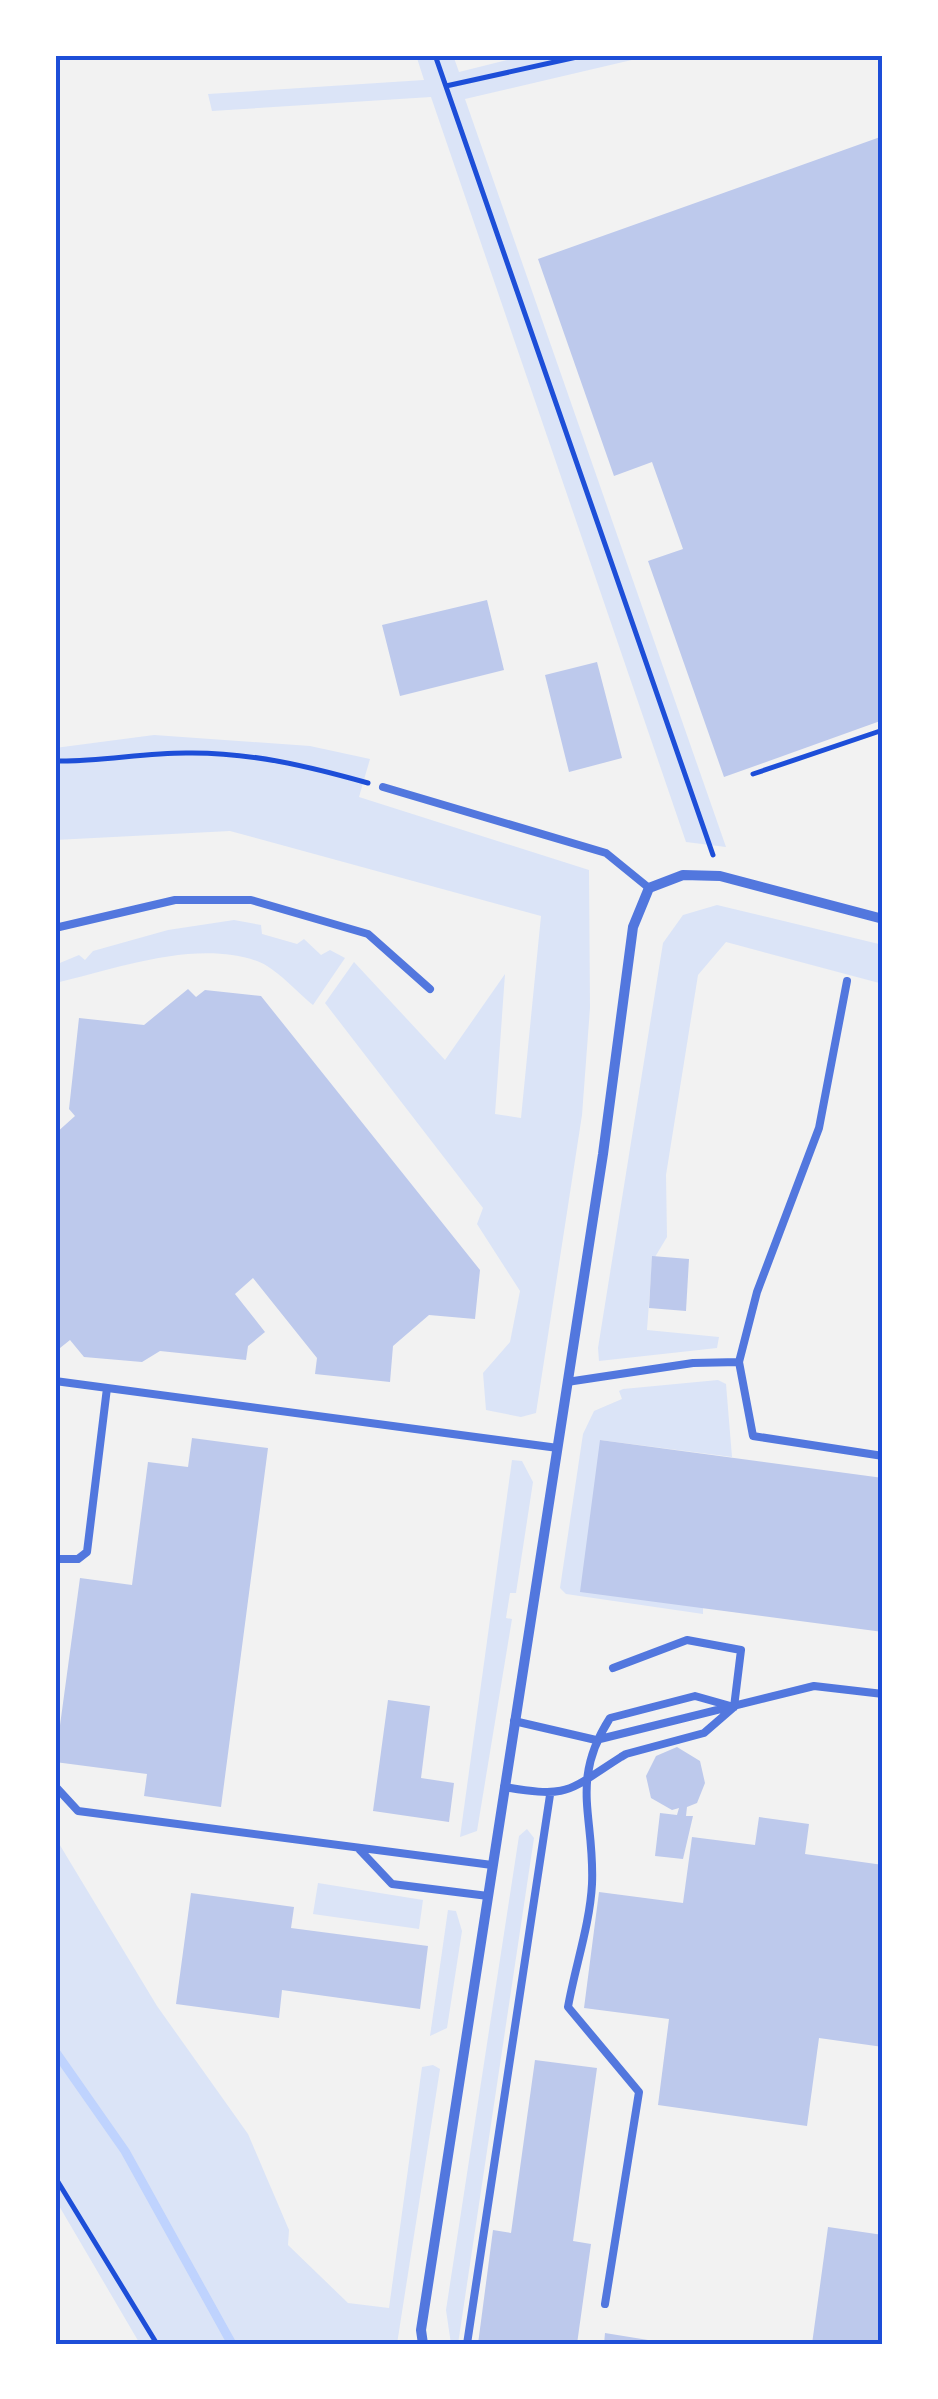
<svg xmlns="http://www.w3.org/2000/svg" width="938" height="2399" font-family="'IBM Plex Sans',sans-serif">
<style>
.green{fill:#dbe4f7}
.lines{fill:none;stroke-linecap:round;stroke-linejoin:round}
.stream{stroke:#bfd3fe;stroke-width:9}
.building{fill:#bdc9ec}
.path{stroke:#1d4ed8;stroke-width:5}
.service{stroke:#5277de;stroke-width:8}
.minor{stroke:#5277de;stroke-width:10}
.neatline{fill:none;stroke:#1d4ed8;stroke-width:4}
</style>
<rect width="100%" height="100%" fill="#f2f2f2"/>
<path class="green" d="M 416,55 L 453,55 L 459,72 L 527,55 L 653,55 L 465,99 L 726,847 L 686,842 L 431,97 L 212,111 L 208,94 L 424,80 Z
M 154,735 L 310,746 L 370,759 L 359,797 L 589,870 L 590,1008 L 582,1115 L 536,1413 L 521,1417 L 486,1410 L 483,1373 L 510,1342 L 520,1291 L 477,1224 L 483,1208 L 325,1003 L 354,962 L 445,1060 L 505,974 L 495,1114 L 521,1118 L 541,916 L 230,831 L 55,840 L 55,748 Z
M 717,905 L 883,945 L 883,984 L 726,942 L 698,975 L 666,1175 L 667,1237 L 652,1262 L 647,1330 L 719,1337 L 717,1348 L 599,1361 L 598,1348 L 663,943 L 683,915 Z
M 234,920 L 261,925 L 262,934 L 297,944 L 304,939 L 321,955 L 330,950 L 345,958 L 313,1005 C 297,992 276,968 257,961 C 195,939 116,969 55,983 L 55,965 L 79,955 L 85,960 L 93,951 L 168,930 Z
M 718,1380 L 726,1384 L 732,1457 L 600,1440 L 703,1608 L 703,1614 L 566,1594 L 560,1588 L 583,1434 L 594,1411 L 622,1399 L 619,1391 L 623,1389 Z
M 512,1460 L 522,1461 L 533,1482 L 516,1593 L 510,1593 L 506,1618 L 512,1619 L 477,1831 L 460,1837 Z
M 527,1829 L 534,1838 L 458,2344 L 451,2344 L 446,2310 L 519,1836 Z
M 55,1837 L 157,2006 L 248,2134 L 289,2230 L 288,2245 L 348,2303 L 389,2308 L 422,2067 L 433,2065 L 440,2069 L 397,2344 L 140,2344 L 55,2199 Z
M 318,1883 L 423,1900 L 419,1929 L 313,1914 Z
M 448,1910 L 456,1911 L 462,1931 L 447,2028 L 430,2036 Z"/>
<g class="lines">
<path class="stream" d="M 55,2051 L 125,2151 L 232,2344"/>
</g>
<path class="building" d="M 883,136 L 883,720 L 724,777 L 648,561 L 683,549 L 652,462 L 614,476 L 538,259 Z
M 487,600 L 504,670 L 400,696 L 382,625 Z
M 597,662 L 622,758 L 569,772 L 545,675 Z
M 188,989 L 196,997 L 205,990 L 261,996 L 480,1270 L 475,1319 L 429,1315 L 393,1346 L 390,1382 L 315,1374 L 317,1358 L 253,1278 L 235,1294 L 265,1332 L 248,1346 L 246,1360 L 160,1351 L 142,1362 L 84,1357 L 70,1340 L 55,1352 L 55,1134 L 75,1116 L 69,1109 L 79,1018 L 144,1025 Z
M 652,1256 L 689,1259 L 686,1311 L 649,1308 Z
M 192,1438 L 268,1448 L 221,1807 L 144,1796 L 147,1774 L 55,1762 L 80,1578 L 132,1585 L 148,1462 L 188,1467 Z
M 600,1440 L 883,1478 L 883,1632 L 580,1592 Z
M 388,1700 L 430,1706 L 421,1778 L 454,1783 L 449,1822 L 373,1811 Z
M 677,1747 L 700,1761 L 705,1783 L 697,1803 L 687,1807 L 686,1816 L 693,1816 L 683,1859 L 655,1856 L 660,1813 L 677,1815 L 679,1808 L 672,1810 L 651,1798 L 646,1776 L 656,1756 Z
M 759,1817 L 809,1824 L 805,1854 L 883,1865 L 883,2047 L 819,2038 L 807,2126 L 658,2105 L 669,2019 L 584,2008 L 599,1892 L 683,1903 L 692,1837 L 755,1845 Z
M 191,1893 L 294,1907 L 291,1928 L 428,1946 L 420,2009 L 282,1990 L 279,2018 L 176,2004 Z
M 535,2060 L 597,2068 L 573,2241 L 591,2244 L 577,2344 L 478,2344 L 493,2230 L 511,2233 Z
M 828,2227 L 883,2235 L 883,2344 L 812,2344 Z
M 605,2333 L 648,2340 L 648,2344 L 604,2344 Z"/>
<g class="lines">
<path class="path" d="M 435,55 L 713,855
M 446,86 L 586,55
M 55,761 C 99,762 142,753 186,753 C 249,752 308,766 368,783
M 753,774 L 883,730
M 55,2177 L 157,2344"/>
<path class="service" d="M 383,787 L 606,853 L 649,888
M 55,928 L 175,900 L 251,900 L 368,934 L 430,989
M 739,1362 L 757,1292 L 819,1128 L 847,981
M 55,1381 L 558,1448
M 567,1382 L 693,1363 L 739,1362 L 753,1436 L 883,1456
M 55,1559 L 78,1559 L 87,1552 L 107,1388
M 613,1668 L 687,1640 L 741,1650 L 734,1707
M 514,1721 L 596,1740 L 814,1686 L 883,1694
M 55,1786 L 78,1811 L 492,1865
M 504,1787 C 570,1798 566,1792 621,1757 L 626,1754 L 704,1733 L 734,1707 L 695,1696 L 610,1718 C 569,1782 595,1816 592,1884 C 590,1924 575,1967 568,2007 L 639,2092 L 605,2304
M 358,1848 L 392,1884 L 488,1896
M 467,2344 L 550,1795"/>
<path class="minor" d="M 423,2344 L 421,2330 L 603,1154 L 633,927 L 649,888 L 683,875 L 720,876 L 883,919"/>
</g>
<rect width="938" height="2399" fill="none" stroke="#ffffff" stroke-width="115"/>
<rect x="58" y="58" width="822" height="2284" class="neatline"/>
</svg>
